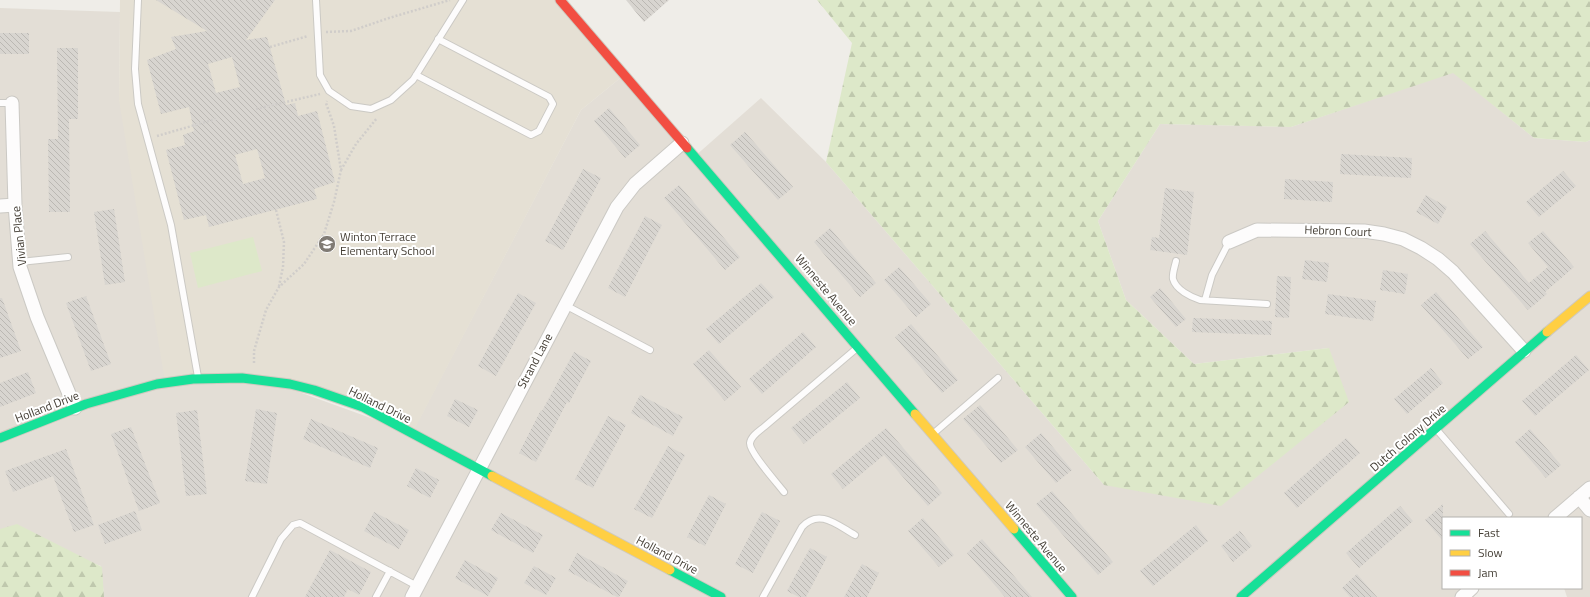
<svg xmlns="http://www.w3.org/2000/svg" width="1590" height="597" font-family="'Titillium Web',sans-serif">
<style>
.residential{fill:#e3ded6}
.education{fill:#e5e0d4}
.forest{fill:url(#forest-firs)}
.garden{fill:#dde8c9}
.building{fill:url(#building-back-hatch);fill-rule:evenodd}
.lines{fill:none;stroke-linecap:round;stroke-linejoin:round}
.lane-casing{stroke:#cbc9c4;stroke-width:8}
.street-casing{stroke:#cbc9c4;stroke-width:15}
.fast-casing{stroke:#cec9bf;stroke-width:11}
.slow-casing{stroke:#cec9bf;stroke-width:11}
.jam-casing{stroke:#cec9bf;stroke-width:11}
.path{stroke:#d0cdca;stroke-width:2.5;stroke-dasharray:2 2;stroke-linecap:butt}
.lane{stroke:#fdfcfc;stroke-width:6}
.street{stroke:#fdfcfc;stroke-width:13}
.fast{stroke:#16e098;stroke-width:9}
.slow{stroke:#ffcf43;stroke-width:9}
.jam{stroke:#f24e42;stroke-width:9}
.labels{text-anchor:middle;stroke-width:4;stroke-linejoin:round;paint-order:stroke}
.street-label{font-size:12px;fill:#443e35;stroke:#fff}
.poi-label{font-size:12px;fill:#443e35;stroke:#fff;text-anchor:start}
</style>
<defs>
<pattern id="forest-firs" width="22" height="20" patternUnits="userSpaceOnUse"><rect width="22" height="20" fill="#dde8c9"/><path d="M5 1l3.5 6h-7zM16 11l3.5 6h-7z" fill="#bfc8ad"/></pattern>
<pattern id="building-back-hatch" width="6" height="6" patternUnits="userSpaceOnUse"><rect width="6" height="6" fill="#d8d5d0"/><path d="M-1 5l2 2M0 0l6 6M5-1l2 2" fill="none" stroke="#bbb8b3"/></pattern>
</defs>
<rect width="100%" height="100%" fill="#efede8"/>
<path class="residential" d="M 0,8 L 120,12 L 119,100 L 266,380 L 412,433 L 581,110 L 624,75 L 694,157 L 761,98 L 826,162 L 1104,485 L 1329,348 L 1194,364 L 1126,300 L 1098,221 L 1160,124 L 1291,127 L 1453,72 L 1534,138 L 1586,142 L 1590,140 L 1590,597 L 1567,597 L 1564,588 L 1581,588 L 1581,518 L 1443,518 L 1443,588 L 1472,588 L 1462,597 L 104,597 L 101,566 L 0,529 Z"/>
<path class="education" d="M 120,0 L 560,0 L 624,75 L 581,110 L 412,434 L 299,385 L 165,382 L 119,100 Z"/>
<path class="forest" d="M 817,0 L 1590,0 L 1590,140 L 1586,142 L 1534,138 L 1453,73 L 1291,127 L 1160,124 L 1098,221 L 1126,300 L 1194,364 L 1329,348 L 1349,402 L 1221,506 L 1104,485 L 826,162 L 852,43 Z
M 17,524 L 102,567 L 104,597 L 0,597 L 0,529 Z"/>
<path class="garden" d="M 253,237 L 262,271 L 198,288 L 190,253 Z"/>
<path class="building" d="M 156,0 L 275,0 L 246,40 L 267,37 L 286,105 L 295,103 L 298,116 L 317,111 L 335,182 L 314,189 L 317,199 L 209,227 L 206,215 L 184,220 L 166,150 L 185,145 L 183,135 L 194,131 L 189,107 L 161,114 L 147,60 L 176,49 L 171,37 L 207,31 ZM 232,57 L 240,87 L 216,93 L 208,64 ZM 257,149 L 265,178 L 243,184 L 235,155 Z
M 626,0 L 669,0 L 644,22 Z
M 0,33 L 29,33 L 29,54 L 0,54 Z
M 57,48 L 78,48 L 78,119 L 69,119 L 70,212 L 49,212 L 48,139 L 58,139 Z
M 609,108 L 640,145 L 625,158 L 594,121 Z
M 745,132 L 793,187 L 778,200 L 730,145 Z
M 1341,154 L 1412,158 L 1411,178 L 1340,174 Z
M 583,169 L 601,178 L 563,250 L 545,241 Z
M 1563,171 L 1576,186 L 1539,217 L 1526,202 Z
M 1285,179 L 1333,182 L 1332,202 L 1284,199 Z
M 679,185 L 740,257 L 725,270 L 664,198 Z
M 1165,188 L 1194,192 L 1187,255 L 1150,250 L 1152,237 L 1159,238 Z
M 1426,195 L 1447,207 L 1438,224 L 1416,212 Z
M 114,209 L 125,282 L 105,285 L 94,212 Z
M 645,216 L 662,225 L 625,297 L 608,288 Z
M 830,228 L 876,283 L 860,297 L 814,242 Z
M 1485,231 L 1529,283 L 1548,267 L 1528,243 L 1543,231 L 1574,267 L 1545,292 L 1547,294 L 1528,310 L 1470,244 Z
M 1305,260 L 1329,263 L 1327,282 L 1302,279 Z
M 899,267 L 931,304 L 916,317 L 884,280 Z
M 1383,270 L 1408,274 L 1405,294 L 1380,290 Z
M 1277,276 L 1291,277 L 1289,318 L 1275,317 Z
M 761,283 L 774,297 L 719,344 L 706,329 Z
M 1160,288 L 1186,319 L 1176,327 L 1150,297 Z
M 1436,292 L 1483,347 L 1468,359 L 1421,305 Z
M 518,293 L 536,303 L 496,376 L 478,366 Z
M 1328,294 L 1376,301 L 1373,321 L 1325,314 Z
M 86,296 L 111,364 L 91,371 L 66,303 Z
M 0,298 L 2,298 L 21,351 L 0,358 Z
M 1193,318 L 1272,321 L 1271,335 L 1192,332 Z
M 911,324 L 958,380 L 942,393 L 895,337 Z
M 803,332 L 816,347 L 762,394 L 749,379 Z
M 709,350 L 741,387 L 725,401 L 693,364 Z
M 574,352 L 591,361 L 569,403 L 567,402 L 536,462 L 519,453 L 541,410 L 542,411 Z
M 1576,355 L 1589,370 L 1535,416 L 1522,401 Z
M 1431,368 L 1443,383 L 1407,414 L 1394,399 Z
M 28,372 L 36,393 L 0,407 L 0,383 Z
M 847,382 L 860,398 L 804,444 L 791,428 Z
M 640,395 L 683,417 L 673,436 L 631,413 Z
M 455,399 L 478,410 L 469,427 L 447,416 Z
M 980,405 L 1018,450 L 1001,463 L 963,419 Z
M 256,409 L 277,413 L 267,484 L 245,481 Z
M 197,410 L 207,494 L 186,496 L 176,413 Z
M 608,416 L 626,425 L 593,488 L 575,479 Z
M 311,419 L 378,448 L 370,468 L 303,439 Z
M 131,427 L 160,503 L 139,511 L 111,434 Z
M 886,428 L 942,493 L 928,506 L 884,455 L 843,489 L 831,474 Z
M 1530,429 L 1561,465 L 1546,478 L 1515,442 Z
M 1041,433 L 1072,470 L 1056,483 L 1025,447 Z
M 1346,438 L 1360,453 L 1297,508 L 1284,493 Z
M 668,446 L 685,455 L 652,518 L 634,509 Z
M 66,449 L 94,525 L 74,532 L 53,476 L 13,492 L 5,471 Z
M 416,468 L 439,480 L 430,498 L 407,486 Z
M 1052,491 L 1113,562 L 1098,575 L 1036,504 Z
M 709,495 L 726,504 L 705,546 L 687,537 Z
M 1443,504 L 1443,541 L 1425,520 Z
M 1400,506 L 1413,521 L 1359,568 L 1346,553 Z
M 135,511 L 142,530 L 105,544 L 98,525 Z
M 374,512 L 409,530 L 399,549 L 364,531 Z
M 762,512 L 780,521 L 753,573 L 735,564 Z
M 501,513 L 543,535 L 533,553 L 491,530 Z
M 923,518 L 954,555 L 939,567 L 908,531 Z
M 1196,525 L 1208,541 L 1153,586 L 1140,571 Z
M 1240,531 L 1252,546 L 1233,562 L 1221,546 Z
M 982,539 L 1032,597 L 1005,597 L 967,553 Z
M 810,548 L 827,557 L 806,597 L 799,597 L 787,591 Z
M 330,550 L 371,572 L 359,595 L 348,589 L 344,597 L 305,597 Z
M 577,553 L 628,581 L 619,597 L 617,597 L 568,571 Z
M 465,560 L 498,578 L 488,596 L 455,578 Z
M 862,564 L 879,573 L 867,597 L 844,597 Z
M 534,566 L 556,578 L 546,595 L 524,583 Z
M 1357,574 L 1377,597 L 1350,597 L 1342,588 Z"/>
<g class="lines">
<defs>
<path id="lane" d="M 138,0 L 135,69 L 138,104 L 171,225 L 198,377
M 316,0 L 320,75 L 329,91 L 351,106 L 371,109 L 391,100 L 413,80 L 463,0
M 416,75 L 531,135 L 539,131 L 553,104 L 549,97 L 438,39
M 0,103 L 12,103
M 1176,261 C 1175,266 1172,274 1173,279 C 1176,290 1191,297 1200,300 L 1267,304
M 20,262 L 68,257
M 1205,300 L 1212,275 L 1229,242
M 565,305 L 650,350
M 1437,430 L 1509,514
M 934,433 L 998,378
M 784,492 C 778,484 749,452 750,443 C 751,436 759,431 764,427 L 857,348
M 252,597 L 281,539 L 293,525 L 300,523 L 417,586
M 376,597 L 390,571
M 763,597 L 802,527 C 819,508 837,525 855,535"/>
<path id="street" d="M 12,103 L 15,205 L 20,267 L 37,317 L 75,408
M 0,206 L 15,205
M 1229,242 L 1257,230 L 1364,231 L 1384,234 L 1403,239 L 1421,248 L 1438,259 L 1453,272 L 1524,351
M 1579,497 L 1590,510
M 1555,518 L 1590,488
M 412,597 L 617,207 L 635,184 L 682,143
M 1462,597 L 1472,588"/>
<path id="fast" d="M 687,148 L 915,414
M 0,438 L 86,404 L 157,384 L 193,379 L 242,378 L 290,384 L 314,390 L 363,407 L 492,476
M 1014,529 L 1072,597
M 670,570 L 721,597
M 1241,597 L 1547,332"/>
<path id="slow" d="M 1547,332 L 1590,296
M 915,414 L 1014,529
M 492,476 L 670,570"/>
<path id="jam" d="M 560,0 L 687,148"/>
</defs>
<use href="#lane" class="lane-casing"/>
<use href="#street" class="street-casing"/>
<use href="#fast" class="fast-casing"/>
<use href="#slow" class="slow-casing"/>
<use href="#jam" class="jam-casing"/>
<path class="path" d="M 326,32 L 351,31 L 389,18 L 450,0
M 270,47 L 308,36
M 256,109 L 320,94
M 157,136 L 216,119
M 341,170 L 356,144 L 377,118
M 276,210 L 284,242 L 283,267 L 279,286
M 254,363 L 254,351 L 266,310 L 279,287 L 304,264 L 324,234 L 334,202 L 341,170 L 334,126 L 326,103 L 327,101"/>
<use href="#lane" class="lane"/>
<use href="#street" class="street"/>
<use href="#fast" class="fast"/>
<use href="#slow" class="slow"/>
<use href="#jam" class="jam"/>
</g>
<defs>
<symbol id="school-disc" viewBox="-11 -11 22 22"><circle r="9.5" fill="#807b74" stroke="#fff"/><path d="M0-5L7-2L0 1L-7-2ZM-4 1L0 2.5L4 1V4Q0 6-4 4Z" fill="#fff"/></symbol>
</defs>
<g fill-rule="evenodd">
<use href="#school-disc" x="317" y="234" width="20" height="20"/>
</g>
<g class="labels">
<g class="street-label">
<text transform="translate(1338 231) rotate(2)" y="4">Hebron Court</text>
<text transform="translate(19 236) rotate(-96)" y="4">Vivian Place</text>
<text transform="translate(826 290) rotate(50)" y="4">Winneste Avenue</text>
<text transform="translate(535 361) rotate(-62)" y="4">Strand Lane</text>
<text transform="translate(380 405) rotate(26)" y="4">Holland Drive</text>
<text transform="translate(47 407) rotate(-21)" y="4">Holland Drive</text>
<text transform="translate(1408 438) rotate(-41)" y="4">Dutch Colony Drive</text>
<text transform="translate(1036 537) rotate(50)" y="4">Winneste Avenue</text>
<text transform="translate(667 555) rotate(28)" y="4">Holland Drive</text>
</g>
<g class="poi-label">
<text x="340" y="241">Winton Terrace<tspan x="340" dy="14">Elementary School</tspan></text>
</g>
</g>
<rect x="1442" y="517" width="140" height="72" fill="#ffffff" stroke="#b4b2ae"/>
<rect x="1450" y="530" width="20" height="6" fill="#16e098" stroke="#b4b2ae"/>
<text x="1478" y="537" font-size="12" fill="#443e35">Fast</text>
<rect x="1450" y="550" width="20" height="6" fill="#ffcf43" stroke="#b4b2ae"/>
<text x="1478" y="557" font-size="12" fill="#443e35">Slow</text>
<rect x="1450" y="570" width="20" height="6" fill="#f24e42" stroke="#b4b2ae"/>
<text x="1478" y="577" font-size="12" fill="#443e35">Jam</text>
</svg>
